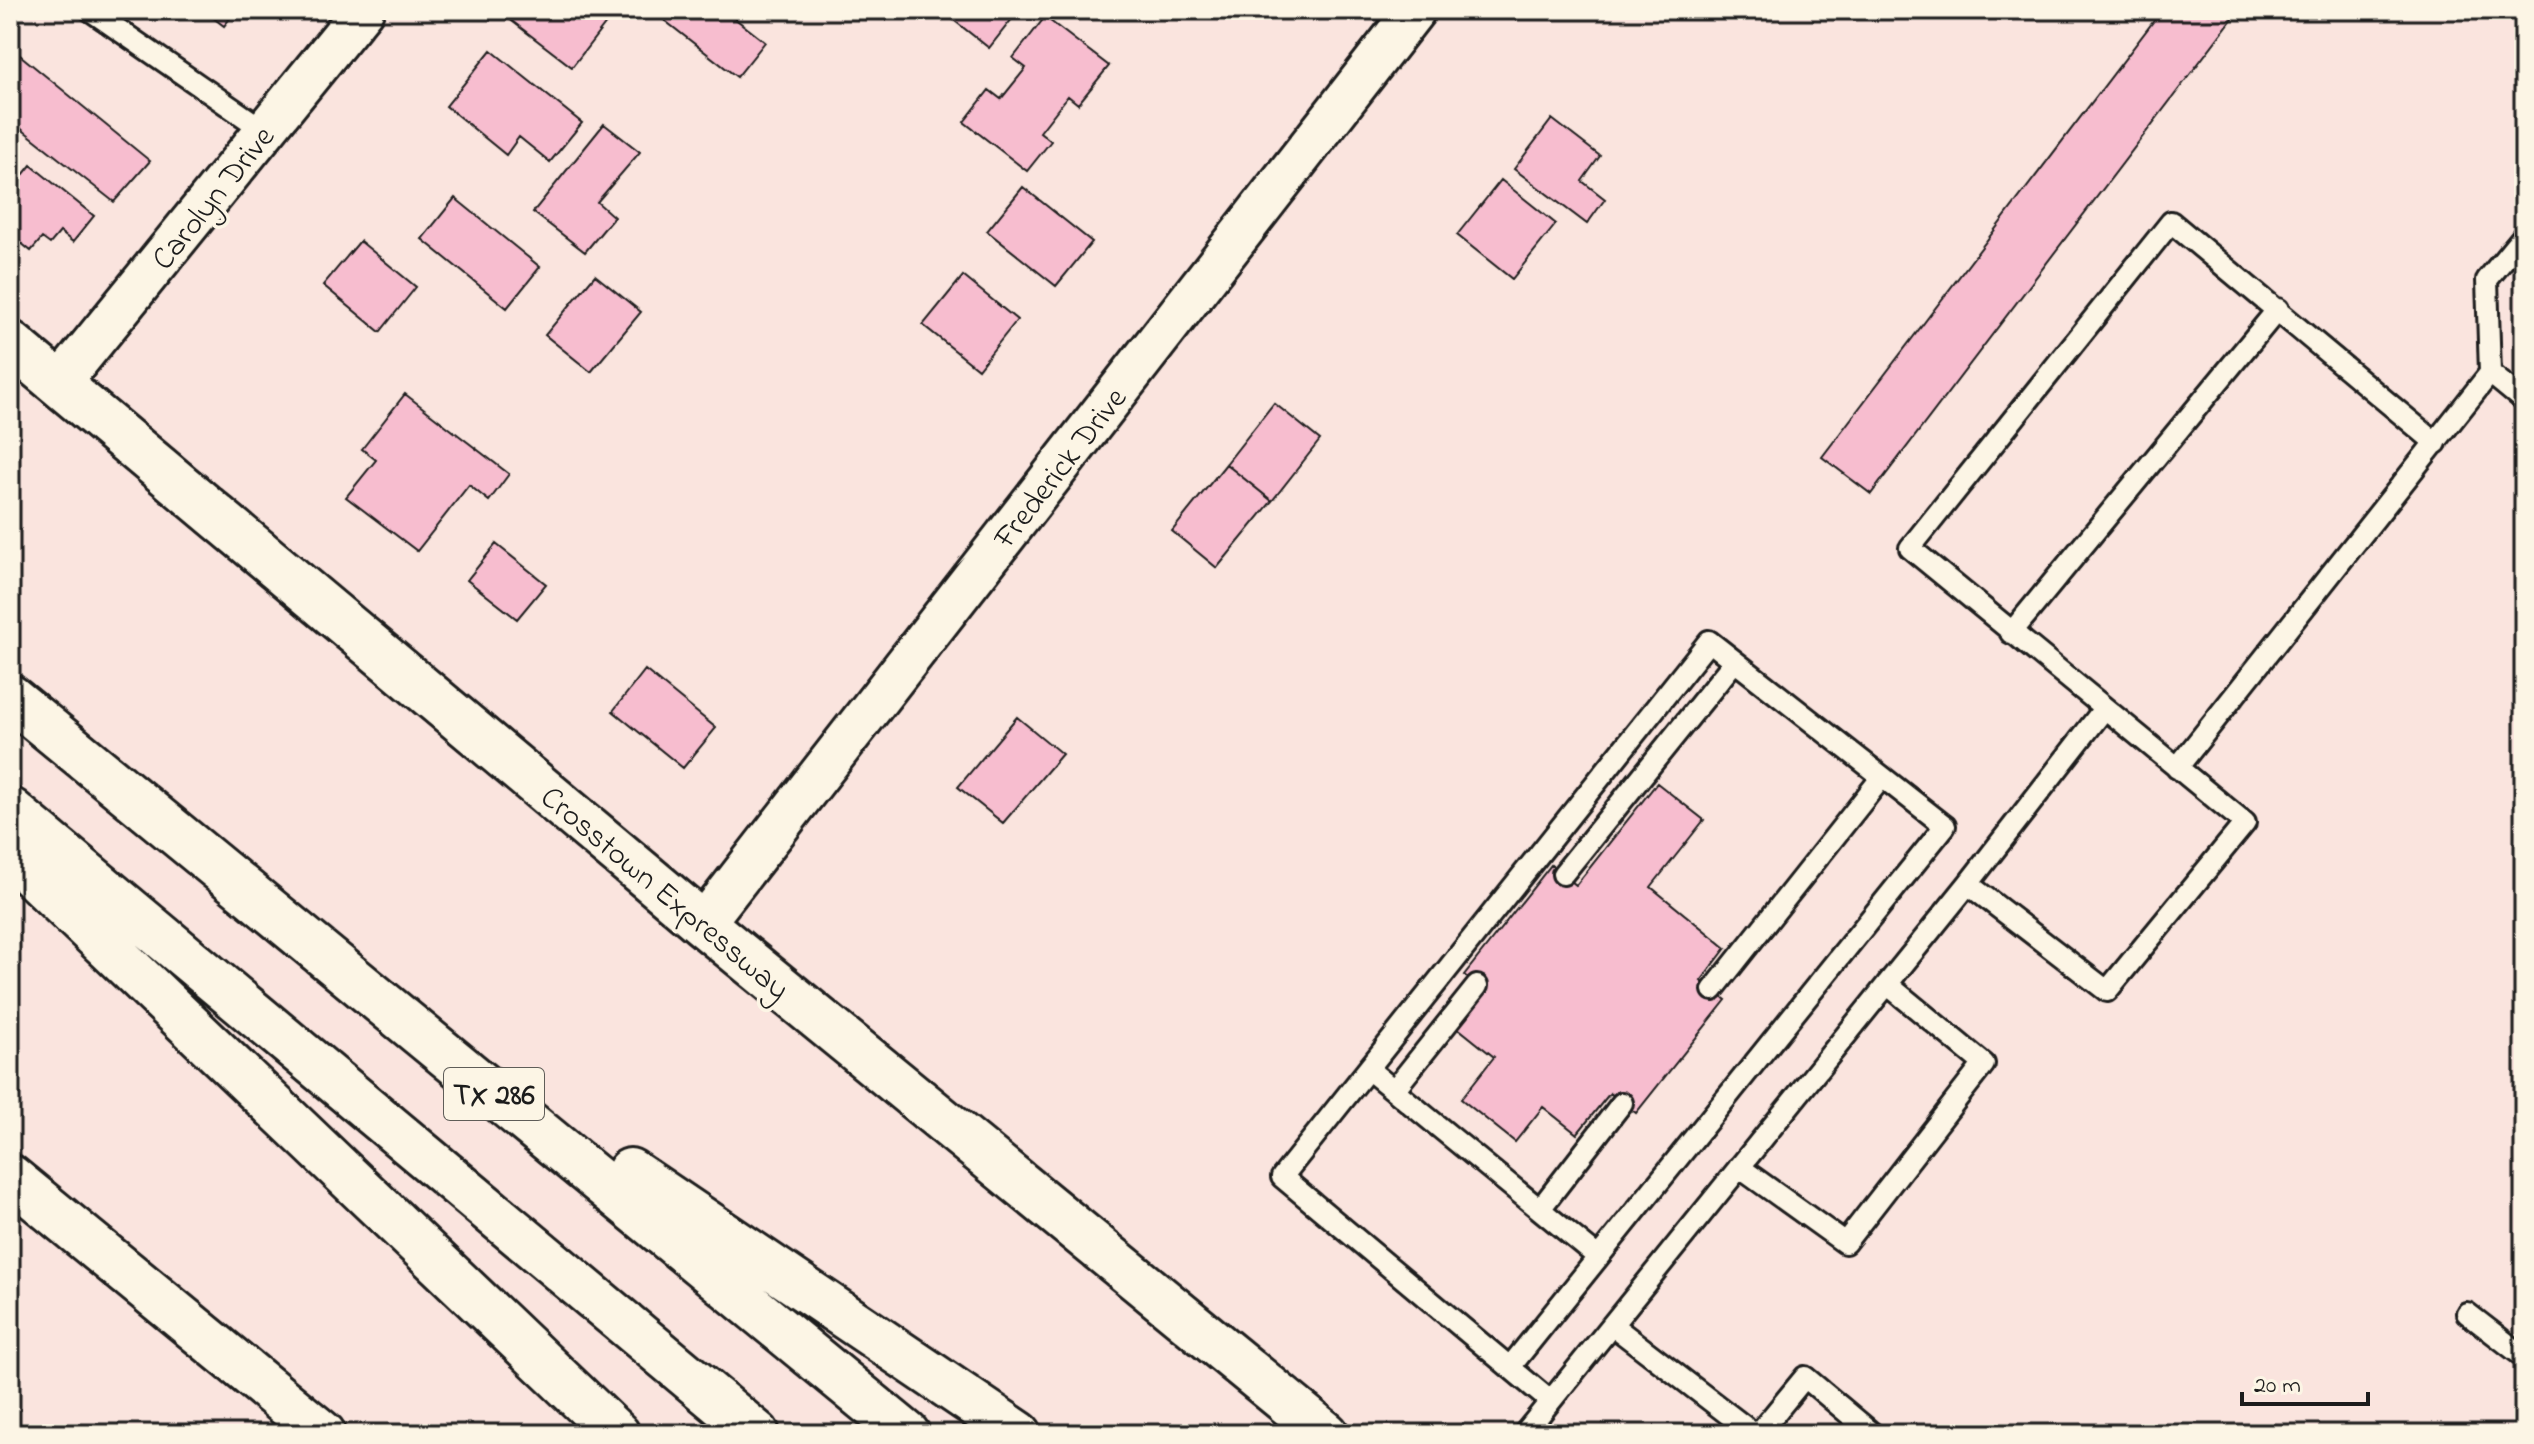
<svg xmlns="http://www.w3.org/2000/svg" width="2534" height="1444" font-family="'Indie Flower',sans-serif">
<style>
.building{fill:#f7bdcf;stroke:#1c1c1c;stroke-width:2}
.lines{fill:none;stroke-linecap:round;stroke-linejoin:round}
.lane-casing{stroke:#1c1c1c;stroke-width:26}
.street-casing{stroke:#1c1c1c;stroke-width:46}
.secondary-casing{stroke:#1c1c1c;stroke-width:50}
.highway-casing{stroke:#1c1c1c;stroke-width:50}
.lane{stroke:#fcf5e5;stroke-width:20}
.street{stroke:#fcf5e5;stroke-width:40}
.secondary{stroke:#fcf5e5;stroke-width:44}
.highway{stroke:#fcf5e5;stroke-width:44}
.labels{text-anchor:middle;stroke-width:7;stroke-linejoin:round;paint-order:stroke}
.shield{fill:#fcf5e5;stroke:#5f5d58;stroke-width:2}
.shield-label{font-size:30px;font-weight:bold;fill:#1c1c1c}
.street-label{font-size:32px;fill:#1c1c1c;stroke:#fcf5e5}
</style>
<rect width="100%" height="100%" fill="#fae4de"/>
<filter id="ink" filterUnits="userSpaceOnUse"><feTurbulence type="fractalNoise" baseFrequency=".0125" numOctaves="2"/><feDisplacementMap in="SourceGraphic" scale="16" xChannelSelector="R" yChannelSelector="G"/><feConvolveMatrix kernelMatrix="1 2 1 2 8 2 1 2 1" color-interpolation-filters="sRGB"/></filter>
<g filter="url(#ink)">
<path class="building" d="M 203,10 L 236,10 L 224,26 Z
M 514,10 L 599,10 L 610,18 L 572,67 L 508,18 Z
M 657,10 L 724,10 L 765,42 L 737,77 L 655,13 Z
M 941,10 L 1019,10 L 989,48 Z
M 2162,10 L 2239,10 L 1871,494 L 1822,457 Z
M 1045,17 L 1109,66 L 1078,104 L 1068,96 L 1040,132 L 1051,141 L 1027,171 L 964,122 L 989,90 L 1001,99 L 1026,68 L 1013,58 Z
M 10,47 L 150,161 L 114,202 L 10,120 Z
M 491,50 L 582,123 L 550,162 L 519,137 L 506,155 L 446,106 Z
M 1552,119 L 1600,156 L 1582,181 L 1605,199 L 1587,224 L 1514,169 Z
M 604,124 L 640,152 L 597,202 L 614,217 L 585,252 L 533,212 Z
M 31,165 L 94,216 L 73,242 L 60,232 L 50,244 L 42,238 L 31,251 L 10,234 L 10,191 Z
M 1501,180 L 1556,224 L 1512,279 L 1457,235 Z
M 1023,187 L 1092,242 L 1056,286 L 987,231 Z
M 455,198 L 540,267 L 507,308 L 422,239 Z
M 360,241 L 416,287 L 380,332 L 323,285 Z
M 595,275 L 641,312 L 591,372 L 545,335 Z
M 963,276 L 1017,320 L 978,369 L 923,325 Z
M 405,394 L 509,474 L 489,501 L 469,485 L 417,551 L 346,497 L 376,460 L 362,449 Z
M 1274,403 L 1320,440 L 1272,501 L 1226,464 Z
M 1226,464 L 1272,501 L 1217,568 L 1172,531 Z
M 496,544 L 546,584 L 517,619 L 467,580 Z
M 645,670 L 716,728 L 683,768 L 613,711 Z
M 1017,717 L 1062,754 L 1003,823 L 958,787 Z
M 1657,783 L 1704,820 L 1651,887 L 1726,948 L 1701,981 L 1726,1000 L 1636,1113 L 1610,1093 L 1577,1134 L 1543,1107 L 1515,1142 L 1461,1099 L 1494,1057 L 1458,1028 L 1486,992 L 1464,975 L 1551,865 L 1576,885 Z"/>
<g class="lines">
<defs>
<path id="lane" d="M 90,10 L 265,131
M 2490,373 L 2524,401
M 2011,633 L 2278,309
M 2177,768 L 2490,373 L 2487,280 L 2524,235
M 1563,874 L 1734,662
M 1968,884 L 2107,991 L 2245,823 L 1910,548 L 2171,222 L 2436,443
M 1713,990 L 1882,777
M 1368,1069 L 1598,1257
M 1394,1090 L 1477,986
M 1739,1167 L 1845,1243 L 1984,1064 L 1887,984
M 1540,1209 L 1622,1103
M 2467,1313 L 2524,1357
M 1612,1325 L 1754,1434
M 1510,1367 L 1945,826 L 1709,641 L 1282,1177 L 1550,1401
M 1524,1434 L 1968,884 L 2104,709
M 1758,1434 L 1805,1377 L 1873,1434"/>
<path id="street" d="M 60,383 L 363,10
M 703,924 L 1415,10"/>
<path id="secondary" d="M 10,343 L 703,924 L 1326,1434
M 10,1177 L 323,1434"/>
<path id="highway" d="M 10,697 L 907,1434
M 10,810 L 757,1434
M 10,854 L 617,1434
M 630,1171 L 1019,1434"/>
</defs>
<use href="#lane" class="lane-casing"/>
<use href="#street" class="street-casing"/>
<use href="#secondary" class="secondary-casing"/>
<use href="#highway" class="highway-casing"/>
<use href="#lane" class="lane"/>
<use href="#street" class="street"/>
<use href="#secondary" class="secondary"/>
<use href="#highway" class="highway"/>
</g>
</g>
<g class="labels">
<rect class="shield" x="444" y="1068" width="100" height="52" rx="6"/>
<g class="shield-label">
<text x="494" y="1104">TX 286</text>
</g>
<g class="street-label">
<text transform="translate(212 197) rotate(-51)" y="11">Carolyn Drive</text>
<text transform="translate(1059 467) rotate(-52)" y="11">Frederick Drive</text>
<text transform="translate(666 892) rotate(40)" y="11">Crosstown Expressway</text>
</g>
</g>
<rect width="2534" height="1444" fill="none" stroke="#fcf5e5" stroke-width="40"/>
<rect x="20" y="20" width="2494" height="1404" fill="none" stroke="#1c1c1c" stroke-width="3" filter="url(#ink)"/>
<path d="M2242 1392v12h126v-12" fill="none" stroke="#1c1c1c" stroke-width="4"/>
<text x="2254" y="1392" font-size="24" fill="#1c1c1c" stroke="#fcf5e5" stroke-width="6" paint-order="stroke">20 m</text>
</svg>
